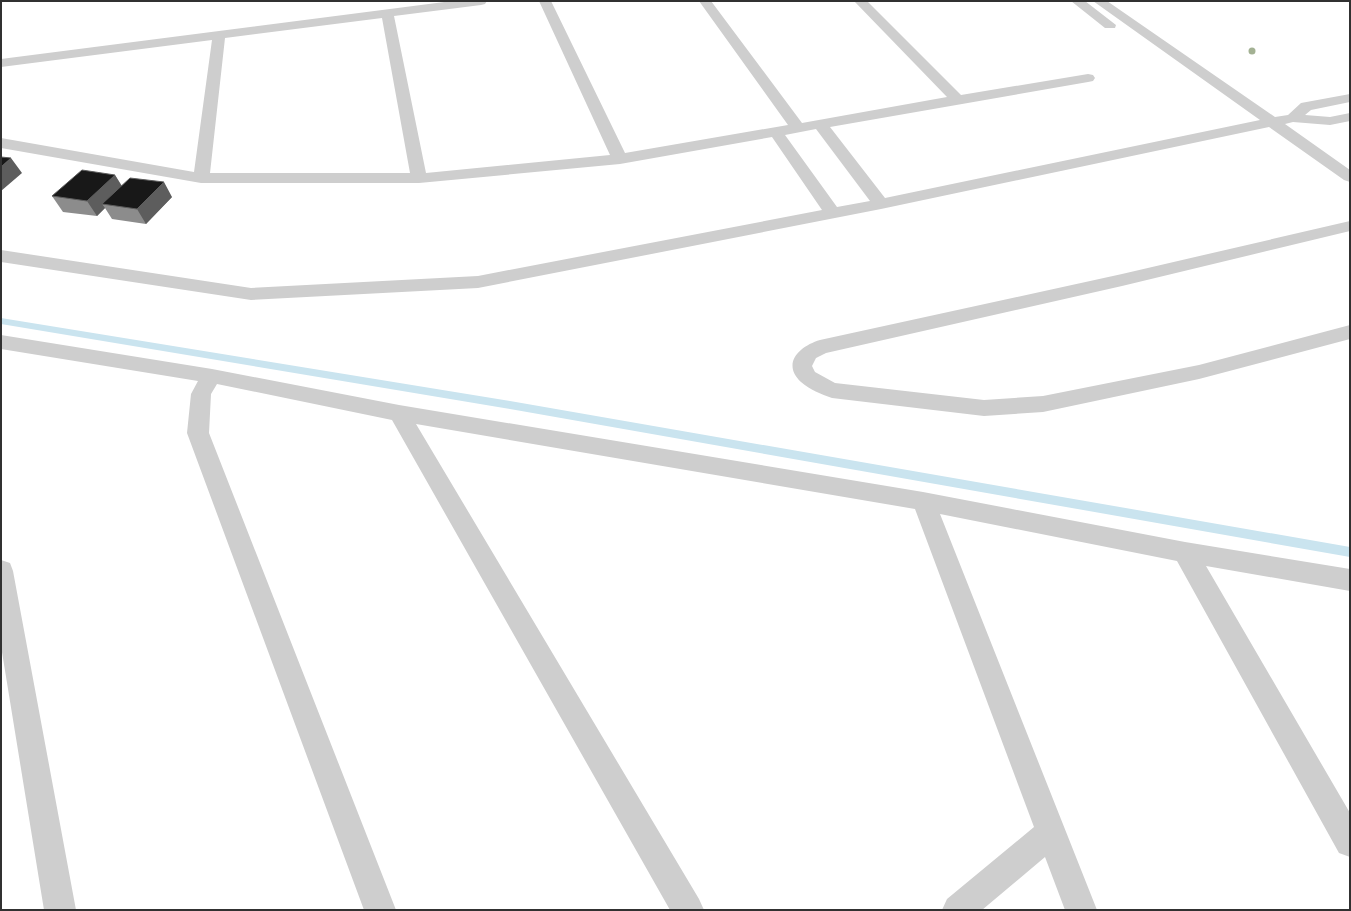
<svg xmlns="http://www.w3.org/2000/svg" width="1351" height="911" font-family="Poppins,sans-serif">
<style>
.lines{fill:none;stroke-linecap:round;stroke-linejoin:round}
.stream{fill:#cae4ef;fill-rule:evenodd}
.minor{fill:#cecece;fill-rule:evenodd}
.tree{fill:#a3b193}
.wall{fill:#8c8c8c}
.shaded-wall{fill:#5d5d5d}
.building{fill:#181818;stroke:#5d5d5d}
</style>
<rect width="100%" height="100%" fill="#fff"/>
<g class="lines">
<path class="stream" d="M 1,318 L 510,401 L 1350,547 L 1350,557 L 510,409 L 1,324 Z"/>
<path class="minor" d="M 452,1 L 487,1 L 485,4 L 481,5 L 394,16 L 426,173 L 610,155 L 539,1 L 551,1 L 625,153 L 788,125 L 699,1 L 711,1 L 802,123 L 947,97 L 854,1 L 867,1 L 961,95 L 1088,74 L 1093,75 L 1095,78 L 1093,81 L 1088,82 L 830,127 L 885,198 L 1260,120 L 1093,1 L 1107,1 L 1275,117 L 1288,115 L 1301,103 L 1350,94 L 1350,102 L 1311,110 L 1305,115 L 1330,117 L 1350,113 L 1350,121 L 1330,125 L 1293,122 L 1285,124 L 1350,170 L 1350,182 L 1344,180 L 1269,127 L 881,209 L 478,288 L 251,300 L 1,262 L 1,250 L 251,288 L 478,276 L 822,210 L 772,137 L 620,164 L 419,183 L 201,183 L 1,148 L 1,138 L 194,172 L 212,40 L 1,67 L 1,59 ZM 382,18 L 410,173 L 210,173 L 225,38 ZM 816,129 L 870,201 L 837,207 L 785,135 Z
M 1071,1 L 1085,1 L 1116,25 L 1115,28 L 1105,28 Z
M 1350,221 L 1350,231 L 1122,286 L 826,353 L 816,358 L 812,366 L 815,372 L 835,383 L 984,400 L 1043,396 L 1199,365 L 1350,325 L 1350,339 L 1199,379 L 1043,412 L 984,416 L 832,398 C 821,394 810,390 801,382 C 781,363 800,346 820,340 L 1122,274 Z
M 1,335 L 212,369 L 399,405 L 923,492 L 1185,542 L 1350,569 L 1350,591 L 1206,566 L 1350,813 L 1350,857 L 1339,853 L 1177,561 L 940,514 L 1097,910 L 1065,910 L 1045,857 L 982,910 L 942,910 L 947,899 L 1034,827 L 915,509 L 416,424 L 699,899 L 704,910 L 670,910 L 392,420 L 217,384 L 211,394 L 209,433 L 396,910 L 364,910 L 187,433 L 191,394 L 198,381 L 1,349 Z
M 1,560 L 10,563 L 13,571 L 76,910 L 44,910 L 1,646 Z"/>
</g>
<circle class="tree" cx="1252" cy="51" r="3.5"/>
<path class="wall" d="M 115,175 L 122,186 L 172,197 L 146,224 L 112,219 L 105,208 L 97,216 L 63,212 L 52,196 Z"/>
<path class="shaded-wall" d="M 11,158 L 22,173 L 1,191 L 1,167 Z
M 115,175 L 124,190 L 102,204 L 105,208 L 97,216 L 87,201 Z
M 164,182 L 172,197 L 146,224 L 137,209 Z"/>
<path class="building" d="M 1,157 L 11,158 L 1,167 Z
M 82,170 L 115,175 L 87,201 L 52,196 Z
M 130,178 L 164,182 L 137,209 L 102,204 Z"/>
<rect width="1351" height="911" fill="none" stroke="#313131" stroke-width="4"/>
</svg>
